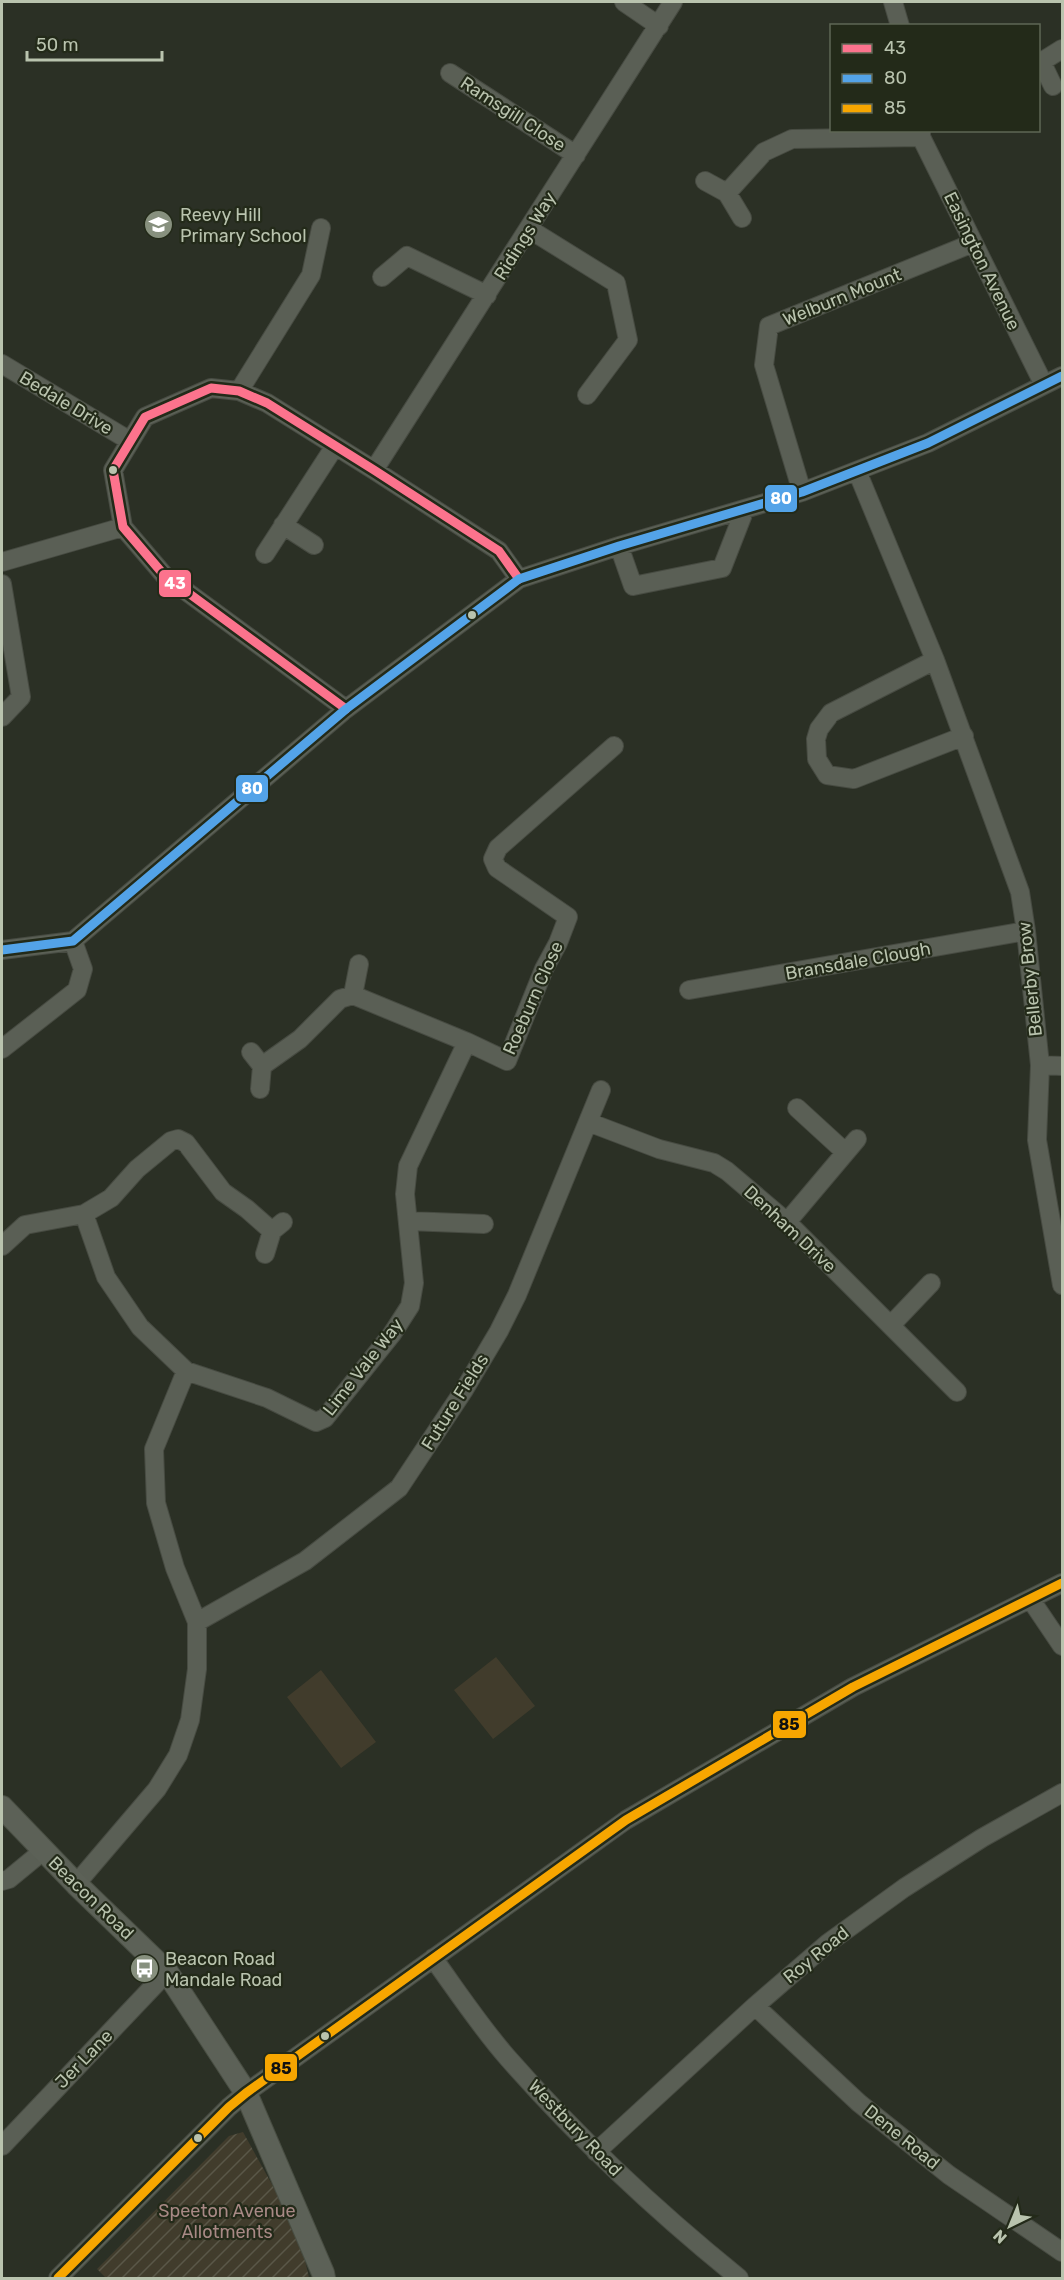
<svg xmlns="http://www.w3.org/2000/svg" width="1064" height="2280" font-family="Rubik,sans-serif">
<style>
.park{fill:#413c2c}
.garden{fill:url(#garden-furrows)}
.lines{fill:none;stroke-linecap:round;stroke-linejoin:round}
.minor-casing{stroke:#474b42;stroke-width:20}
.major-casing{stroke:#484d42;stroke-width:24}
.minor{stroke:#5a5f55;stroke-width:18}
.major{stroke:#5c6157;stroke-width:22}
.bus-1-casing{stroke:#232a19;stroke-width:14}
.bus-2-casing{stroke:#232a19;stroke-width:14}
.bus-3-casing{stroke:#232a19;stroke-width:14}
.bus-1{stroke:#fc738d;stroke-width:9}
.bus-2{stroke:#53a3e8;stroke-width:9}
.bus-3{stroke:#f7a600;stroke-width:9}
.bus-dot{fill:#b9c3ae;stroke:#232a19;stroke-width:2}
.labels{text-anchor:middle;stroke-width:4.5;stroke-linejoin:round;paint-order:stroke}
.street-label{font-size:18px;fill:#b9c3ae;stroke:#232a19}
.poi-label{font-size:18px;fill:#b9c3ae;stroke:#232a19;text-anchor:start}
.park-label{font-size:18px;fill:#a88985;stroke:#232a19}
.line-badge{stroke:#232a19;stroke-width:2}
.badge-label{font-size:16px;text-anchor:middle;font-weight:bold;fill:#fff}
.pale-badge-label{font-size:16px;text-anchor:middle;font-weight:bold;fill:#111}
</style>
<defs>
<pattern id="garden-furrows" width="10" height="10" patternUnits="userSpaceOnUse" patternTransform="scale(1.5)"><rect width="10" height="10" fill="#413c2c"/><path d="M-1 1l2-2M0 10L10 0M9 11l2-2" fill="none" stroke="#5a5748"/></pattern>
</defs>
<rect width="100%" height="100%" fill="#2b3025"/>
<path class="park" d="M 496,1657 L 535,1706 L 493,1739 L 454,1690 Z
M 321,1670 L 376,1742 L 341,1768 L 287,1697 Z"/>
<path class="garden" d="M 243,2132 L 290,2217 L 302,2247 L 309,2278 L 106,2278 L 97,2269 L 229,2136 Z"/>
<g class="lines">
<defs>
<path id="minor" d="M 624,2 L 659,26
M 893,2 L 900,26
M 1042,63 L 1053,86
M 1038,64 L 1062,49
M 450,73 L 576,155
M 921,130 L 921,137 L 1044,385
M 705,181 L 727,193 L 742,218
M 727,193 L 764,152 L 792,139 L 921,137
M 529,229 L 616,283 L 628,340 L 587,395
M 382,277 L 407,256 L 487,295
M 2,364 L 130,441
M 239,391 L 311,275 L 321,228
M 374,470 L 673,2
M 857,471 L 935,660 L 1020,892 L 1026,931 L 1040,1065 L 1037,1140 L 1062,1285
M 802,492 L 764,365 L 769,326 L 973,243
M 283,525 L 314,545
M 619,546 L 633,586 L 722,568 L 745,509
M 265,554 L 335,446
M 2,562 L 123,527
M 2,584 L 21,697 L 2,717
M 935,660 L 831,713 L 819,729 L 816,739 L 817,759 L 827,775 L 854,779 L 964,736
M 346,709 L 164,575 L 123,527 L 113,470 L 145,417 L 211,388 L 239,391 L 267,403 L 374,470 L 499,551 L 519,579
M 2,950 L 73,941 L 346,709 L 519,579 L 619,546 L 802,492 L 928,443 L 1062,376
M 689,990 L 1026,931
M 353,995 L 359,964
M 2,1049 L 77,990 L 83,969 L 73,941
M 251,1052 L 262,1066 L 260,1089
M 1040,1065 L 1062,1066
M 262,1066 L 300,1039 L 340,999 L 353,995 L 467,1042 L 507,1061 L 544,969 L 558,943 L 568,917 L 497,868 L 493,859 L 498,848 L 614,746
M 797,1108 L 845,1152
M 588,1122 L 659,1149 L 714,1163 L 727,1171 L 787,1222 L 957,1392
M 84,1214 L 106,1277 L 140,1327 L 186,1371 L 267,1398 L 316,1422 L 325,1418 L 392,1334 L 410,1306 L 414,1283 L 405,1194 L 408,1166 L 467,1042
M 408,1221 L 484,1224
M 787,1222 L 857,1139
M 2,1246 L 25,1225 L 84,1214 L 111,1198 L 137,1169 L 171,1141 L 178,1139 L 186,1143 L 223,1192 L 247,1209 L 272,1231
M 265,1254 L 272,1231 L 283,1222
M 891,1325 L 931,1283
M 1031,1600 L 1062,1646
M 197,1622 L 305,1561 L 399,1488 L 464,1390 L 499,1331 L 517,1295 L 601,1090
M 2,1881 L 9,1879 L 43,1851
M 76,1884 L 157,1789 L 178,1755 L 190,1720 L 197,1669 L 197,1622 L 175,1568 L 156,1503 L 154,1449 L 186,1371
M 433,1958 C 457,1991 480,2026 507,2057 C 578,2138 655,2210 739,2278
M 755,2006 L 859,2103 L 949,2175 L 1062,2252
M 2,2146 L 167,1972
M 596,2152 L 755,2006 L 828,1943 L 904,1888 L 982,1838 L 1062,1793
M 58,2278 L 229,2107 L 246,2093 L 626,1820 L 853,1687 L 1062,1583"/>
<path id="major" d="M 2,1807 L 76,1884 L 167,1972 L 246,2093 L 323,2273 L 324,2278"/>
</defs>
<use href="#minor" class="minor-casing"/>
<use href="#major" class="major-casing"/>
<use href="#minor" class="minor"/>
<use href="#major" class="major"/>
<defs>
<path id="bus-1" d="M 346,709 L 164,575 L 123,527 L 113,470 L 145,417 L 211,388 L 239,391 L 267,403 L 374,470 L 499,551 L 519,579"/>
<path id="bus-2" d="M 2,950 L 73,941 L 346,709 L 519,579 L 619,546 L 802,492 L 928,443 L 1062,376"/>
<path id="bus-3" d="M 58,2278 L 229,2107 L 246,2093 L 626,1820 L 853,1687 L 1062,1583"/>
</defs>
<use href="#bus-1" class="bus-1-casing"/>
<use href="#bus-2" class="bus-2-casing"/>
<use href="#bus-3" class="bus-3-casing"/>
<use href="#bus-1" class="bus-1"/>
<use href="#bus-2" class="bus-2"/>
<use href="#bus-3" class="bus-3"/>
</g>
<defs>
<symbol id="school-disc" viewBox="-11 -11 22 22"><circle r="9.5" fill="#87907e" stroke="#232a19"/><path d="M0-5L7-2L0 1L-7-2ZM-4 1L0 2.5L4 1V4Q0 6-4 4Z" fill="#fff"/></symbol>
<symbol id="bus-disc" viewBox="-11 -11 22 22"><circle r="9.5" fill="#87907e" stroke="#232a19"/><path d="M-5-6H5V4H4V6H2V4H-2V6H-4V4H-5ZM-3.5-4V0h7V-4ZM-3.5 1.2v1.5H-2V1.2ZM2 1.2v1.5H3.5V1.2Z" fill="#fff"/></symbol>
</defs>
<g fill-rule="evenodd">
<use href="#school-disc" x="142" y="208" width="33" height="33"/>
<use href="#bus-disc" x="128" y="1952" width="33" height="33"/>
</g>
<g class="bus-dot">
<circle cx="113" cy="470" r="5"/>
<circle cx="472" cy="615" r="5"/>
<circle cx="325" cy="2036" r="5"/>
<circle cx="198" cy="2138" r="5"/>
</g>
<g class="labels">
<g class="street-label">
<text transform="translate(513 114) rotate(33)" y="6">Ramsgill Close</text>
<text transform="translate(525 236) rotate(-58)" y="6">Ridings Way</text>
<text transform="translate(982 261) rotate(64)" y="6">Easington Avenue</text>
<text transform="translate(842 297) rotate(-22)" y="6">Welburn Mount</text>
<text transform="translate(66 403) rotate(31)" y="6">Bedale Drive</text>
<text transform="translate(858 961) rotate(-10)" y="6">Bransdale Clough</text>
<text transform="translate(1030 979) rotate(-96)" y="6">Bellerby Brow</text>
<text transform="translate(533 998) rotate(-66)" y="6">Roeburn Close</text>
<text transform="translate(790 1229) rotate(43)" y="6">Denham Drive</text>
<text transform="translate(363 1367) rotate(-52)" y="6">Lime Vale Way</text>
<text transform="translate(455 1402) rotate(-58)" y="6">Future Fields</text>
<text transform="translate(91 1898) rotate(44)" y="6">Beacon Road</text>
<text transform="translate(816 1955) rotate(-39)" y="6">Roy Road</text>
<text transform="translate(84 2059) rotate(-46)" y="6">Jer Lane</text>
<text transform="translate(575 2128) rotate(46)" y="6">Westbury Road</text>
<text transform="translate(902 2137) rotate(39)" y="6">Dene Road</text>
</g>
<g class="poi-label">
<text x="180" y="221">Reevy Hill<tspan x="180" dy="21">Primary School</tspan></text>
<text x="165" y="1965">Beacon Road<tspan x="165" dy="21">Mandale Road</tspan></text>
</g>
<g class="park-label">
<text x="227" y="2217">Speeton Avenue<tspan x="227" dy="21">Allotments</tspan></text>
</g>
</g>
<g class="line-badge">
<rect x="764" y="484" width="34" height="29" rx="6" fill="#53a3e8"/>
<rect x="158" y="569" width="34" height="29" rx="6" fill="#fc738d"/>
<rect x="235" y="774" width="34" height="29" rx="6" fill="#53a3e8"/>
<rect x="772" y="1710" width="35" height="29" rx="6" fill="#f7a600"/>
<rect x="264" y="2053" width="34" height="29" rx="6" fill="#f7a600"/>
</g>
<g class="badge-label">
<text x="781" y="504">80</text>
<text x="175" y="589">43</text>
<text x="252" y="794">80</text>
</g>
<g class="pale-badge-label">
<text x="789" y="1730">85</text>
<text x="281" y="2074">85</text>
</g>
<rect width="1064" height="2280" fill="none" stroke="#b9c3ae" stroke-width="6"/>
<rect x="830" y="24" width="210" height="108" fill="#232a19" stroke="#5f6755" stroke-width="1.5"/>
<rect x="842" y="44" width="30" height="9" fill="#fc738d" stroke="#5f6755" stroke-width="1.5"/>
<text x="884" y="54" font-size="18" fill="#b9c3ae">43</text>
<rect x="842" y="74" width="30" height="9" fill="#53a3e8" stroke="#5f6755" stroke-width="1.5"/>
<text x="884" y="84" font-size="18" fill="#b9c3ae">80</text>
<rect x="842" y="104" width="30" height="9" fill="#f7a600" stroke="#5f6755" stroke-width="1.5"/>
<text x="884" y="114" font-size="18" fill="#b9c3ae">85</text>
<g transform="translate(1010 2226) rotate(223)" stroke="#232a19" stroke-width="4.5" paint-order="stroke">
<path d="M0-4.5L10 22L0 15L-10 22Z" fill="#b9c3ae"/>
<text y="-9" font-size="16" font-weight="bold" text-anchor="middle" fill="#b9c3ae">N</text>
</g>
<path d="M27 51v9h135v-9" fill="none" stroke="#b9c3ae" stroke-width="3"/>
<text x="36" y="51" font-size="18" fill="#b9c3ae" stroke="#232a19" stroke-width="4.5" paint-order="stroke">50 m</text>
</svg>
